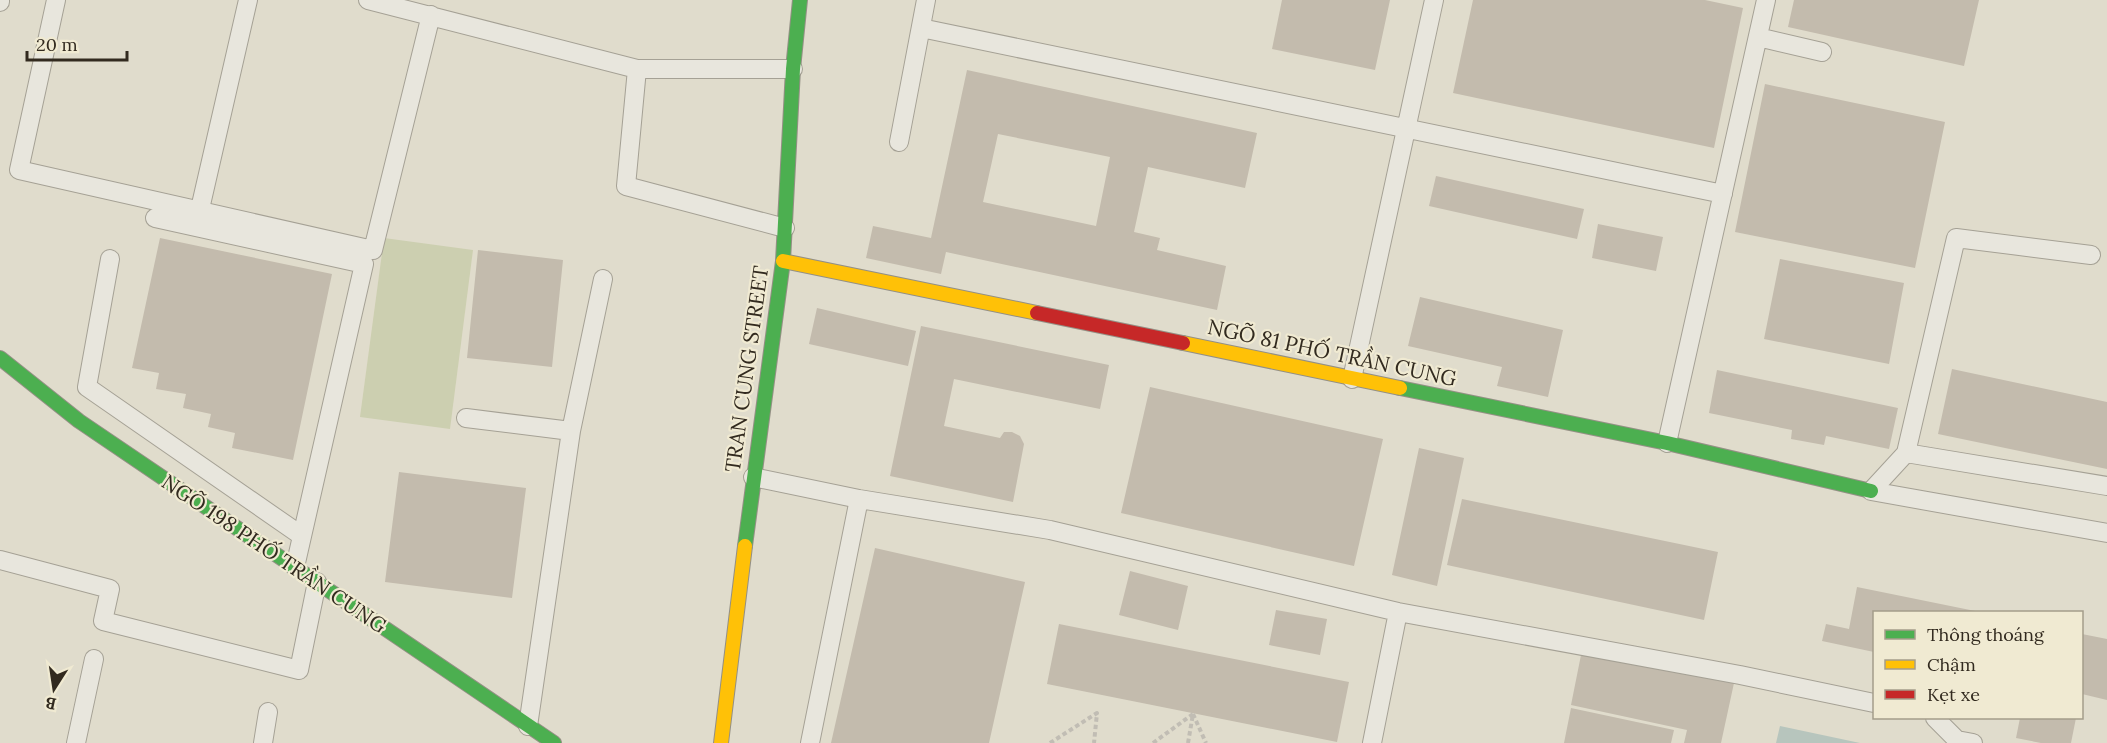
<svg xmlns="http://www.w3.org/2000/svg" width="2107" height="743" font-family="Lora,serif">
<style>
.green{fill:#cccfb0}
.water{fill:#b7c5bd}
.building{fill:#c3bbad;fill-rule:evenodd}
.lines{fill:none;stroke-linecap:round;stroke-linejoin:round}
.lane-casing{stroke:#a5a195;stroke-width:20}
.fast-casing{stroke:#949085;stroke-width:16}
.slow-casing{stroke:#949085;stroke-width:16}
.jam-casing{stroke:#949085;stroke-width:16}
.path{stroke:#c1bdb4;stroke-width:4;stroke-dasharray:4.5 3;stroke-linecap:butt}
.lane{stroke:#e8e6dd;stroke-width:18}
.fast{stroke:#4caf50;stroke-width:14}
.slow{stroke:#ffc107;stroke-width:14}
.jam{stroke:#c62828;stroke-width:14}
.labels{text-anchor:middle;stroke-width:4.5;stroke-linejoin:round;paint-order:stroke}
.street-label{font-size:21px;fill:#322a1f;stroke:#f0ead2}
</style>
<rect width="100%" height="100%" fill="#e0dccc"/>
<path class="green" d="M 384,238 L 473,250 L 450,429 L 360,417 Z"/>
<path class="water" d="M 1780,726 L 1860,743 L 1776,743 Z"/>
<path class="building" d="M 1282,0 L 1390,0 L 1375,70 L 1272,49 Z
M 1473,0 L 1705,0 L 1743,8 L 1714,148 L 1453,93 Z
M 1794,0 L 1979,0 L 1964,66 L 1788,27 Z
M 967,70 L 1257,133 L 1245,188 L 1148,167 L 1134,232 L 1160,238 L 1157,250 L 1226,266 L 1217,310 L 946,252 L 941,274 L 866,258 L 873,226 L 931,238 ZM 998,134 L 1110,157 L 1096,226 L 983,202 Z
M 1765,84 L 1945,122 L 1915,268 L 1735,232 Z
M 1436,176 L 1584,209 L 1577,239 L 1429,206 Z
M 1598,224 L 1663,237 L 1656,271 L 1592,258 Z
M 160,238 L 332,274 L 293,460 L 232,448 L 235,433 L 208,427 L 211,414 L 183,408 L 186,394 L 156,389 L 159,373 L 132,368 Z
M 478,250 L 563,260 L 552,367 L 467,358 Z
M 1780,259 L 1904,283 L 1889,364 L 1764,339 Z
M 1420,297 L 1563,330 L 1548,397 L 1497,386 L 1502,367 L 1408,346 Z
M 817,308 L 916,331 L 908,366 L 809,344 Z
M 921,326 L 1109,365 L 1100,409 L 954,379 L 944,426 L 1000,438 L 1004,432 L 1012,432 L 1020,436 L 1024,444 L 1013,502 L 890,476 Z
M 1952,369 L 2107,402 L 2107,469 L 1938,434 Z
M 1717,370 L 1898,408 L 1889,449 L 1826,436 L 1824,445 L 1791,439 L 1792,430 L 1709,413 Z
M 1150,387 L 1383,439 L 1354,566 L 1121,513 Z
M 1419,448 L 1464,458 L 1437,586 L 1392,575 Z
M 399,472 L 526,488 L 512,598 L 385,582 Z
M 1462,499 L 1718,552 L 1704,620 L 1447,565 Z
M 875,548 L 1025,582 L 989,743 L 831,743 Z
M 1130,571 L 1188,586 L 1178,630 L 1119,615 Z
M 1857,587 L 1975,611 L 1975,612 L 1874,612 L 1874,652 L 1822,641 L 1826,624 L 1849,629 Z
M 1276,610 L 1327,619 L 1320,655 L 1269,645 Z
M 1059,624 L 1349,682 L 1337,742 L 1047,684 Z
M 2082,634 L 2107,639 L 2107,700 L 2082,694 Z
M 1582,650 L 1734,683 L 1721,743 L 1684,743 L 1687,730 L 1571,705 Z
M 1571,708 L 1674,730 L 1671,743 L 1564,743 Z
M 2020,718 L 2076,718 L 2071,743 L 2041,743 L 2016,738 Z"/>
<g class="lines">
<defs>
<path id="lane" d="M 56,0 L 19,170 L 373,250 L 431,15
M 368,0 L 637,69 L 793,69
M 0,2 L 0,0
M 921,28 L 1723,194
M 1758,37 L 1822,52
M 637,69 L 626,186 L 785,228
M 899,142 L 926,0
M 200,209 L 248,0
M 155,218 L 364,264 L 295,567
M 110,259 L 87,387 L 302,536
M 1352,379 L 1434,0
M 466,418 L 571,431
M 1667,443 L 1766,0
M 1906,453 L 2107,486
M 753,477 L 859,499 L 1050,530 L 1398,612 L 1740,675 L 1874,703
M 1871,491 L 1906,453 L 1956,238 L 2091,255
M 1871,491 L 2107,533
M 0,560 L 110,589 L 103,621 L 299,670 L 317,582
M 1935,718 L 1957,740 L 1973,743
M 528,726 L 571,431 L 603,279
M 76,743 L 94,659
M 263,743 L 268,712
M 810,743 L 859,499
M 1372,743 L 1398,612"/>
<path id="fast" d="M 0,358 L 79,421 L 554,743
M 1400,388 L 1667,443 L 1871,491
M 745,546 L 783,261 L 793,69 L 800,0"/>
<path id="slow" d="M 783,261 L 1037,313
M 1183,343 L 1400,388
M 721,743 L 745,546"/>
<path id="jam" d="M 1037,313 L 1183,343"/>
</defs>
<use href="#lane" class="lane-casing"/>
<use href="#fast" class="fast-casing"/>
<use href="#slow" class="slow-casing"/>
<use href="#jam" class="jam-casing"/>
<path class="path" d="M 1193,714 L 1206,743
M 1050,743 L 1097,713 L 1094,743
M 1153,743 L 1193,714
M 1188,743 L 1193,714"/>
<use href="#lane" class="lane"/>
<use href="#fast" class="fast"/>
<use href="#slow" class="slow"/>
<use href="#jam" class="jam"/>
</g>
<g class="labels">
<g class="street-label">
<text transform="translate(1332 353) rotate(12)" y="7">NGÕ 81 PHỐ TRẦN CUNG</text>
<text transform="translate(747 369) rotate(-82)" y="7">TRAN CUNG STREET</text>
<text transform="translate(274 554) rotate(34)" y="7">NGÕ 198 PHỐ TRẦN CUNG</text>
</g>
</g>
<rect x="1873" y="611" width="210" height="108" fill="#f0ead2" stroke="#a49d8a" stroke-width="1.5"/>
<rect x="1885" y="630" width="30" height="9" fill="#4caf50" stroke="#a49d8a" stroke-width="1.5"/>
<text x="1927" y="641" font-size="18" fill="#322a1f">Thông thoáng</text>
<rect x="1885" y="660" width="30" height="9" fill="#ffc107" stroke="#a49d8a" stroke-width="1.5"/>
<text x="1927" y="671" font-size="18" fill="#322a1f">Chậm</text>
<rect x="1885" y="690" width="30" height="9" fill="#c62828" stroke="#a49d8a" stroke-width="1.5"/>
<text x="1927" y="701" font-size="18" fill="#322a1f">Kẹt xe</text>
<g transform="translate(54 689) rotate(192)" stroke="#f0ead2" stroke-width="4.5" paint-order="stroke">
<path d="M0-4.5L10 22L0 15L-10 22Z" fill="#322a1f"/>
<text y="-9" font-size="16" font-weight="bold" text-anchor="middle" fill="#322a1f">B</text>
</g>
<path d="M27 51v9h100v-9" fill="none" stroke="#322a1f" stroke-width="3"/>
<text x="36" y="51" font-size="18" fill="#322a1f" stroke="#f0ead2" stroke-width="4.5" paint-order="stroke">20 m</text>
</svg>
